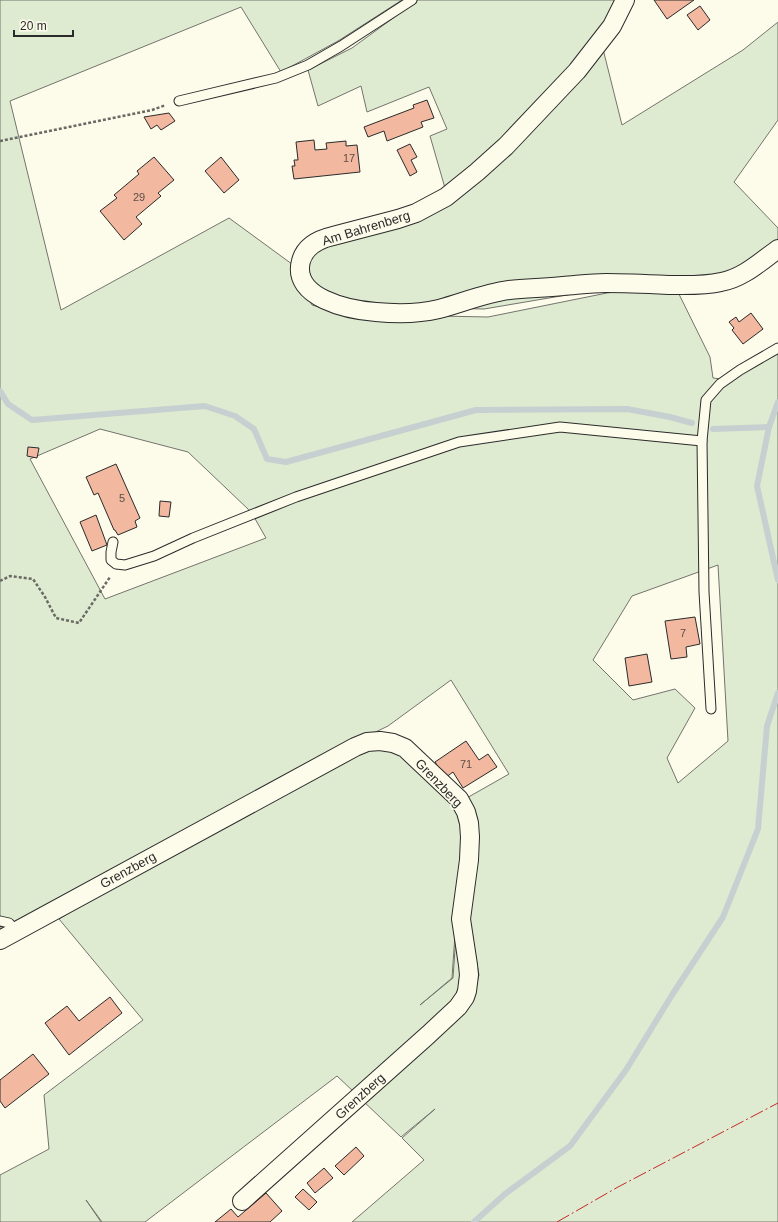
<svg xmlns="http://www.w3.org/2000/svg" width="778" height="1222" font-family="Helvetica,sans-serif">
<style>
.green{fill:#deebd1;stroke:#74746e;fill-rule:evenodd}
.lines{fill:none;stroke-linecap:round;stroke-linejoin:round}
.stream{stroke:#c7d0d0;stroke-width:6}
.building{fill:#f2b8a0;stroke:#2b2b2b}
.lane-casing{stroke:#2b2b2b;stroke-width:11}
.street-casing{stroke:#2b2b2b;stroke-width:20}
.path{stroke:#6a6964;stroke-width:2.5;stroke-dasharray:3 2;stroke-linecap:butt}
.lane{stroke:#fdfbea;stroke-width:9}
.street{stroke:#fdfbea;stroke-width:18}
.power{stroke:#c62828;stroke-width:1;stroke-dasharray:14 3 2 3;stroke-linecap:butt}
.labels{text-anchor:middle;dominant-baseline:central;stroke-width:3;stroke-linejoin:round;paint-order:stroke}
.number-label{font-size:11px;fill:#5d4e48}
.street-label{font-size:13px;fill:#2b2b2b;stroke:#fdfbea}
</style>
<rect width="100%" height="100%" fill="#fdfbea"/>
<!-- green -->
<g class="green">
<path d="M0,0H402L338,41L281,72L241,7L10,101L61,310L229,218L296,267L300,282L312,305L342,314L488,317L607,293L674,284L710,357L713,378L730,380L778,354V1222H352L424,1160L402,1138L435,1109L401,1137L362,1100L472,998L479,975L468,912L465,799L509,774L451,680L388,726L275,781L0,933ZM100,429L188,452L248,509L254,517L266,538L105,599L30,459ZM718,565L728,741L678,783L667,758L695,708L675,689L633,700L593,660L632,596Z"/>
<polygon points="418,0 618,0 601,30 567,75 468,170 445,188 430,136 447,129 429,87 367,112 361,86 318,106 308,70 352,48"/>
<polygon points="778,22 778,120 734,182 778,228 778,242 743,268 713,275 667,278 484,309 339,306 304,273 318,246 414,217 473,177 602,45 622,125 743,50"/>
<polygon points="366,745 406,753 463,816 467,839 457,905 452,978 420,1005 453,978 458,906 462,989 452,1005 354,1092 337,1076 145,1222 102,1222 86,1200 101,1222 0,1222 0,1175 49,1149 44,1095 143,1020 59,919 229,817"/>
</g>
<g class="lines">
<!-- stream -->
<g class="stream">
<polyline points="0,391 8,404 32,420 205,406 235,416 254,429 267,459 286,462 476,410 627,409 670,417 692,423"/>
<polyline points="778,402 769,427 757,486 778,580"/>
<polyline points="713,429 769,427"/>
<polyline points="474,1222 505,1194 570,1146 626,1070 672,995 723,917 758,829 767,726 778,693"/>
</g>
</g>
<!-- building -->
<g class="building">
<polygon points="654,0 694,0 667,19"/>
<polygon points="700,6 710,20 698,30 687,15"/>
<polygon points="427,100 434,118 421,122 423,127 387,141 384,131 368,137 364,127 414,108 413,105"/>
<polygon points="169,113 175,121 161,130 157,125 151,129 144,117"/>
<polygon points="314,140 315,150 327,149 326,143 346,141 346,146 357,145 360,172 294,179 292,166 295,166 294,160 298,160 296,142"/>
<polygon points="410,144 417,157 411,160 417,172 410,176 397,150"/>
<polygon points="154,157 174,180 158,193 161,196 136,217 142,224 124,240 100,211 117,198 114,195 139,174 137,171"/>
<polygon points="221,157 239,180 224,193 205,171"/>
<polygon points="751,313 763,329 743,344 732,330 734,328 729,322 736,317 739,322"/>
<polygon points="28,447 39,448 37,458 27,456"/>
<polygon points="116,464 140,518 135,521 137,527 118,535 115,530 114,530 98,493 94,495 86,477"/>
<polygon points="160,501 171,502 169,517 159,516"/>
<polygon points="96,515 107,545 92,551 80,522"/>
<polygon points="695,617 700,644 686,647 687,657 671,659 665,621"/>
<polygon points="647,654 652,682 629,686 625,658"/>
<polygon points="466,741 479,760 488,754 497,767 463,788 453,772 445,778 435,762"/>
<polygon points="110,997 122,1013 69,1055 45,1023 67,1006 79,1021"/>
<polygon points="33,1054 49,1074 5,1108 0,1101 0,1080"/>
<polygon points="356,1147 364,1156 344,1175 335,1166"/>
<polygon points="324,1168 333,1178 315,1193 307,1183"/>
<polygon points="303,1189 317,1202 309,1210 295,1197"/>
<polygon points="266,1193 282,1211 270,1222 215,1222 231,1209 238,1217"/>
</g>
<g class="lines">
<!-- lane casing -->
<g class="lane-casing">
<g id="lane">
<polyline points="179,101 276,78 308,65 341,46 412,0"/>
<polyline points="113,542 111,552 111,560 116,564 125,565 154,556 193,538 296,497 459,442 560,427 702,441"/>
<polyline points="711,709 704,592 702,441 706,400 720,384 740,370 778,348"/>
<polyline points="0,921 9,923 16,931"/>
</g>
</g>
<!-- street casing -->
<g class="street-casing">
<g id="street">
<path d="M625,0L612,26L577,71L506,146L477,172L446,197L416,213L398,219L333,236C320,239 305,246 301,261C291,298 349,310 376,312C397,314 418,314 439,309C462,303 485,293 509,290C527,288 545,288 563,286C577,285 592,283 606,283C627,283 648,284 669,285C686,285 704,286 721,282C743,278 760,262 778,249"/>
<polyline points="0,940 355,747 367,742 380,741 393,743 405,748 459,799 466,812 469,823 470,837 469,860 461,919 468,965 469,975 467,991 465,997 458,1007 428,1035 242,1201"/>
</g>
</g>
<!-- path -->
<g class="path">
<polyline points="0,141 152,110 166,105"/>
<polyline points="0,581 10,576 33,579 45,597 56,618 79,623 110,577"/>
</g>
<!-- lane -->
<use href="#lane" class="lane"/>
<!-- street -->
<use href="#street" class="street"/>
<!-- power -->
<polyline class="power" points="557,1222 618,1187 778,1103"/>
</g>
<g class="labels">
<!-- number labels -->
<g class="number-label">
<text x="349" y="158">17</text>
<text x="139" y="197">29</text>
<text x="122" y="498">5</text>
<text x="683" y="633">7</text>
<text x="466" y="764">71</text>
</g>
<!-- street labels -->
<g class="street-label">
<text transform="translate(366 228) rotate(-17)">Am Bahrenberg</text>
<text transform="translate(439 783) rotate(46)">Grenzberg</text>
<text transform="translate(128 870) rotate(-29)">Grenzberg</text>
<text transform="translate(360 1096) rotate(-42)">Grenzberg</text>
</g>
</g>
<!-- scale -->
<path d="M14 30v6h59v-6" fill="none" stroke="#2b2b2b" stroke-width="2"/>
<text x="20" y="30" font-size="12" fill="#2b2b2b" stroke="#fdfbea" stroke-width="3" paint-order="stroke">20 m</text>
</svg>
